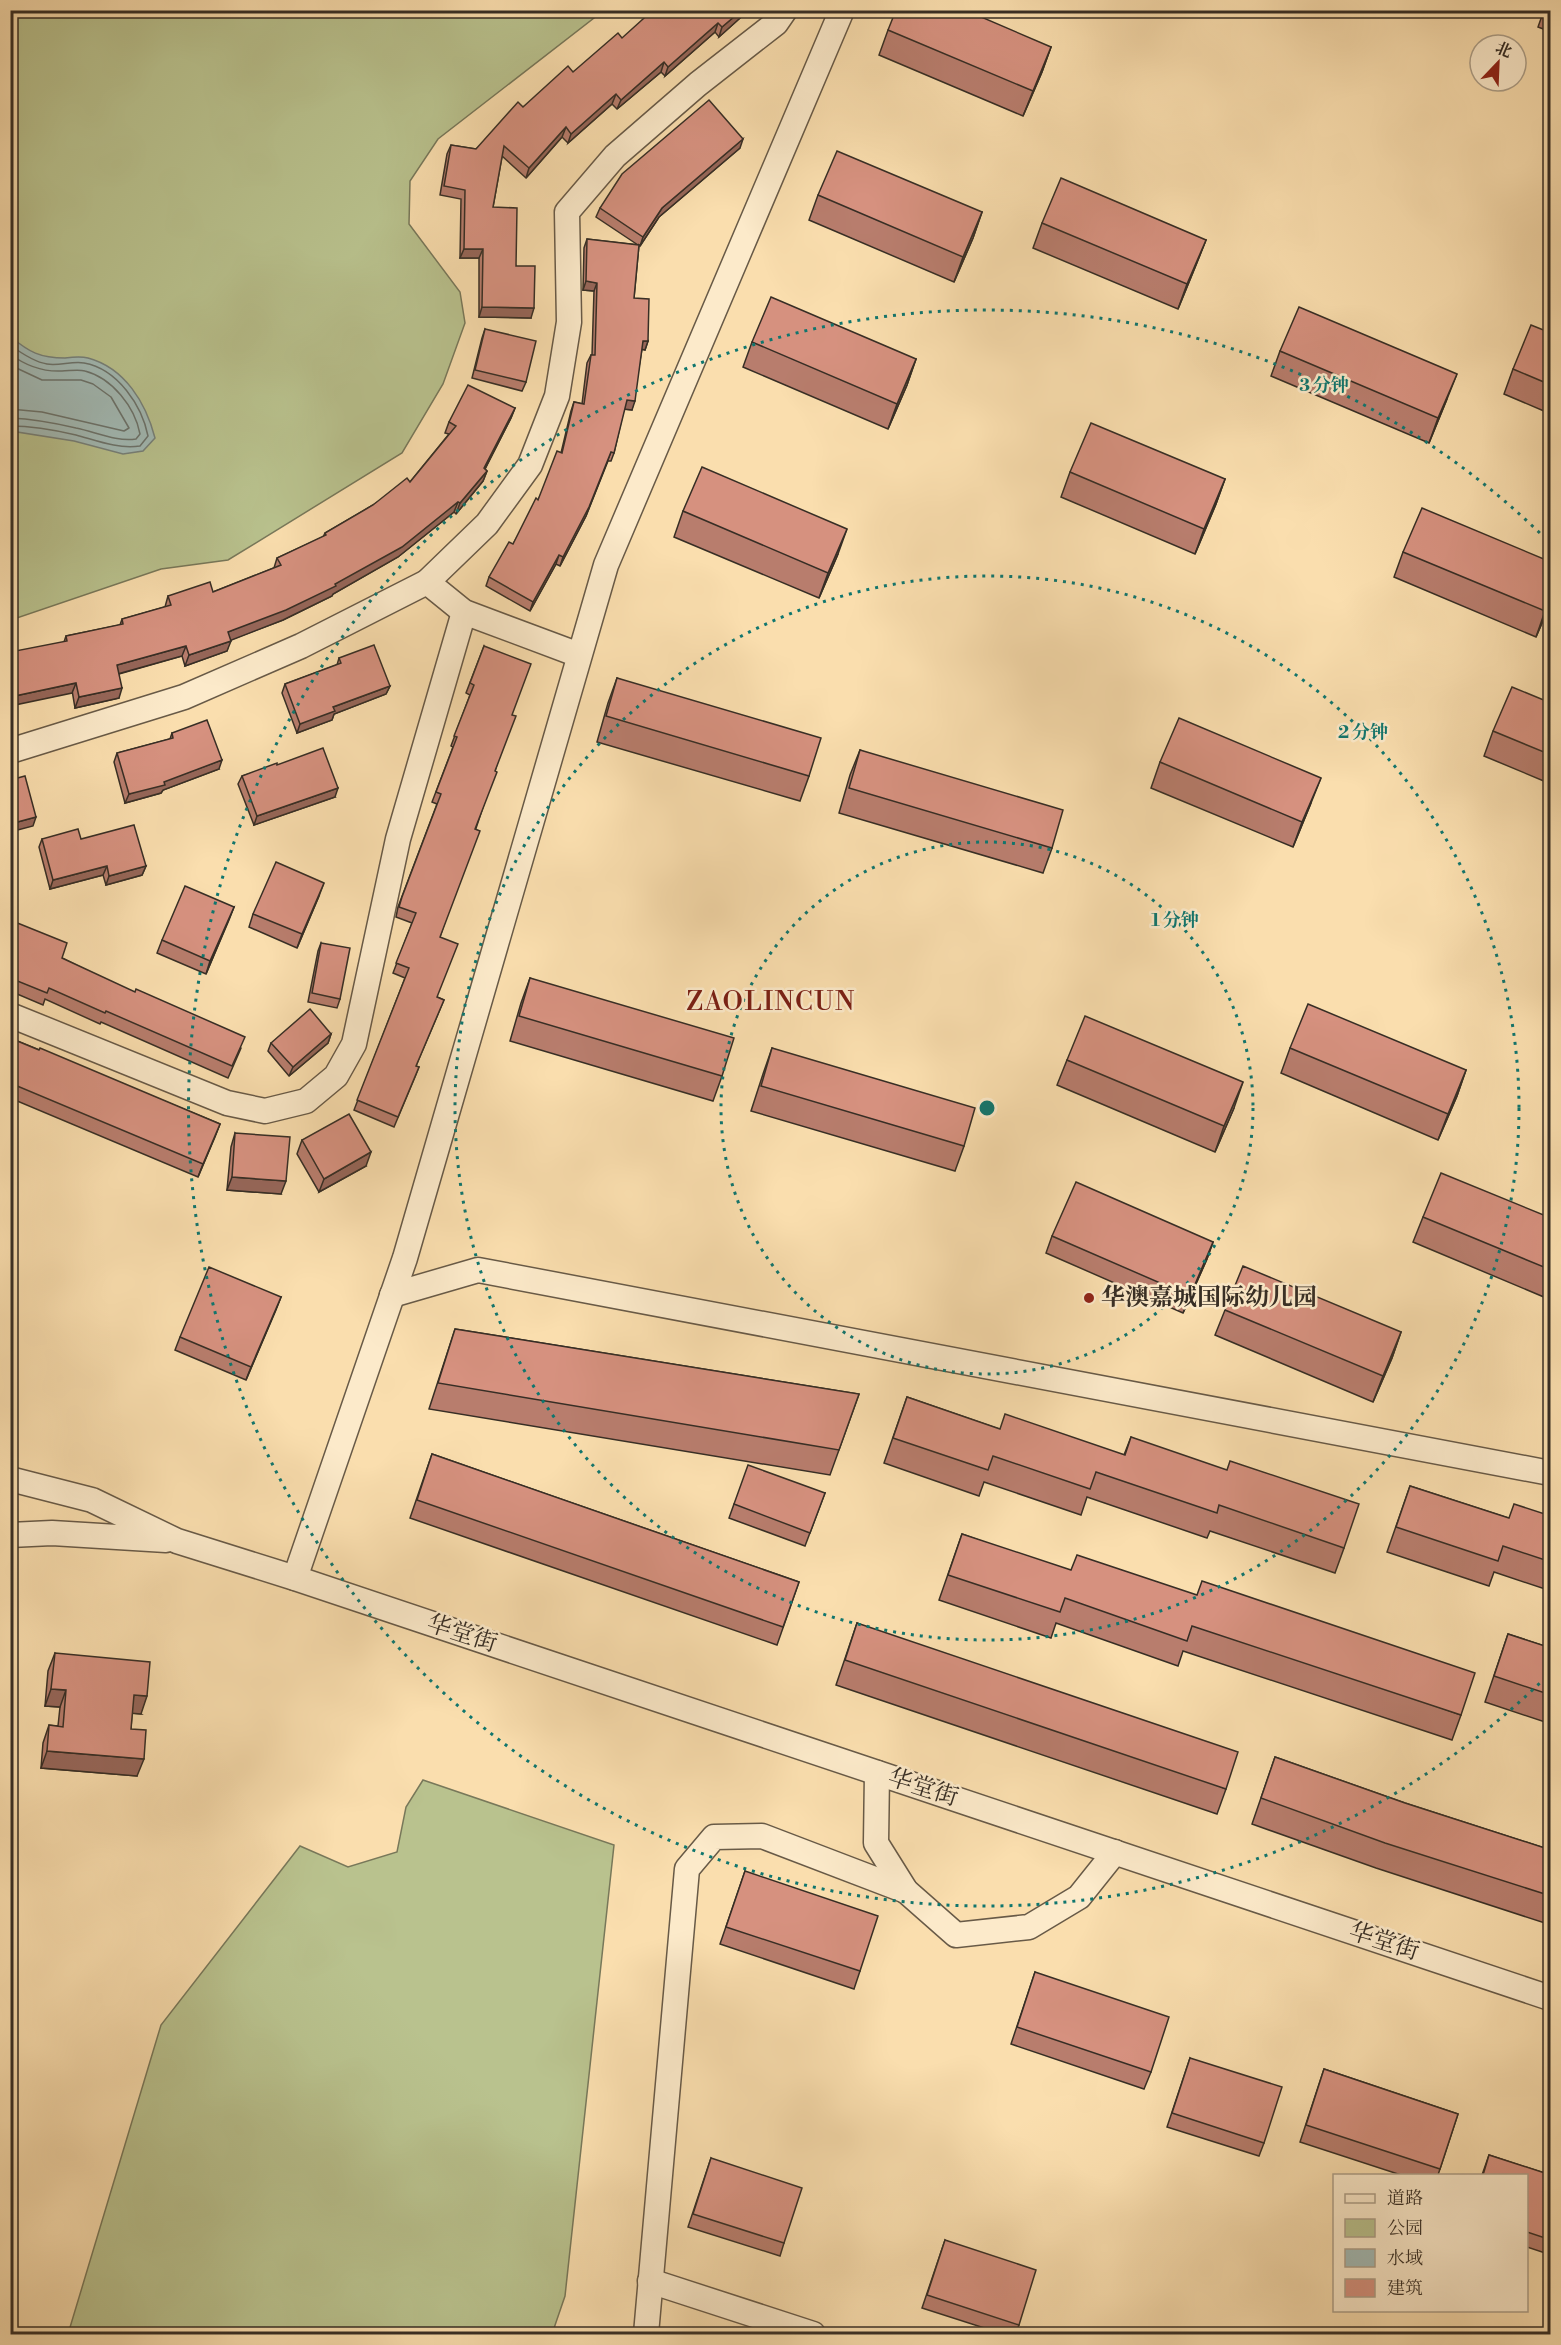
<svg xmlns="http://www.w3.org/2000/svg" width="1561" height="2345" font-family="'Libre Bodoni','Noto Serif SC',serif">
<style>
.green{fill:#b9c28e;stroke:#78785a;stroke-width:1.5}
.water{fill:#a2bab5;stroke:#77827b;stroke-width:1.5}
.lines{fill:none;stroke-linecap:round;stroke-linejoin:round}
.shore{stroke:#6c746d;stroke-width:1.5}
.minor-casing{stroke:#685a47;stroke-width:27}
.minor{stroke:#fceaca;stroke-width:24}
.wall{fill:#b87d6d;stroke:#372e25;stroke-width:1.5}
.shaded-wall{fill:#966659;stroke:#372e25;stroke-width:1.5}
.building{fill:#d6917f;stroke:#372e25;stroke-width:1.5}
.ring{fill:none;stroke:#0f766e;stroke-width:3;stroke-dasharray:3 6}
.poi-dot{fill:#8f2418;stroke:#fceaca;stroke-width:2}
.labels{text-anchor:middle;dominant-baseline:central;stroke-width:5;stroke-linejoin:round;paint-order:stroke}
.poi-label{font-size:24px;font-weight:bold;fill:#372e25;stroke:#fceaca;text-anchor:start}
.street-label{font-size:24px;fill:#372e25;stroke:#fceaca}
.neighbourhood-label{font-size:26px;letter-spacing:1.5px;fill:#7a1f14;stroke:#fceaca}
.centre{fill:#0f766e;stroke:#fceaca;stroke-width:3}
.ring-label{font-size:18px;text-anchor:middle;font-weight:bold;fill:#0f766e;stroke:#fceaca;stroke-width:5;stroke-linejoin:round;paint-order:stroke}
</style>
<rect width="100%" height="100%" fill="#fadeae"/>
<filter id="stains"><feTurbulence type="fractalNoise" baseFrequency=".00333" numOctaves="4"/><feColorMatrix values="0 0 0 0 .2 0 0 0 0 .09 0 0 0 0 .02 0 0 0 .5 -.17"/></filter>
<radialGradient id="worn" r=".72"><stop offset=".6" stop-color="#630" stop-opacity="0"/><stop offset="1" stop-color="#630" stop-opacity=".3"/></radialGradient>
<!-- green -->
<g class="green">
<polygon points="10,11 603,11 438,139 410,181 409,224 460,292 465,323 443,384 402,453 228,560 161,569 11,620"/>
<polygon points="423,1780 614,1845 565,2296 552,2334 68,2334 161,2025 300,1846 348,1867 397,1852 406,1807"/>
</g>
<!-- water -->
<path class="water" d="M11,337C29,352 40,358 65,358C72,357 81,356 88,358C125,368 146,403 155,438L143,451L123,454L74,441L11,431Z"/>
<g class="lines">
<!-- shore -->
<g class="shore">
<path d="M10,345C21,353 34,362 47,364C59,366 72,361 84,363C118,369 142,406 148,436L140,446C117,449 98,441 76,435C55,430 32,426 10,426"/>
<path d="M10,354C26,366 42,372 62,371C69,371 78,369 85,371C112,378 135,407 140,434L136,439C116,442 96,432 76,428C55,423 33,419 10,418"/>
<polyline points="10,365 42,380 81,380 93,384 111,397 129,428 124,431 42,412 10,409"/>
</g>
<!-- minor casing -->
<g class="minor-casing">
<g id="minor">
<polyline points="427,582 464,612 579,655"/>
<polyline points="10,751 184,697 301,646 427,582 487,524 530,465 557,396 569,322 567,212 615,156 698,84 776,23 785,10"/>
<polyline points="10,1015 227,1103 265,1111 306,1101 336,1076 354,1044 398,839 464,612"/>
<polyline points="392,1295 478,1270 1550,1473"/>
<polyline points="10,1479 92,1500 177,1541 295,1578 1550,1998"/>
<polyline points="10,1535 52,1533 166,1540"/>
<polyline points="295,1578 405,1258 606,565 842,10"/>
<polyline points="877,1773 876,1843 906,1891 956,1935 1029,1927 1079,1897 1115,1852"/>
<polyline points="650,2281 813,2334"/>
<polyline points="646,2334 687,1869 714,1837 762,1836 906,1891"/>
</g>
</g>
<!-- minor -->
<use href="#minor" class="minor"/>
</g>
<!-- wall -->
<g class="wall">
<polygon points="749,10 719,37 715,32 665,76 661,72 617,109 612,104 568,143 562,137 526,178 502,156 493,207 516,266 531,318 479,317 479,258 460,258 461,199 440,195 447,154 451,145 476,149 523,107 622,38"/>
<polygon points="1544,10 1551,10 1551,32 1538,27"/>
<polygon points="888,30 1051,47 1042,72 1023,116 879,55"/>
<polygon points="740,148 659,217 640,246 639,245 634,298 648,341 645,350 642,349 632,410 624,409 614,453 611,461 608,461 586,516 560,566 556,564 530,611 486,586 489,577 513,544 538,500 561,453 571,411 574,402 582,404 587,363 591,355 592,355 594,291 583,290 584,248 587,239 638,245 596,217 600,208"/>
<polygon points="818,195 982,212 973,238 954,282 809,220"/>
<polygon points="1042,223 1206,240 1196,265 1178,309 1033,248"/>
<polygon points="485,329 526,382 522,391 472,378 482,338"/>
<polygon points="1551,333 1551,414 1504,394 1513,369"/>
<polygon points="752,342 916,359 907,385 888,429 743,367"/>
<polygon points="1280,351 1447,399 1429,443 1271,376"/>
<polygon points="515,408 511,418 485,469 487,471 483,481 456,514 454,512 398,557 333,594 332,596 283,620 230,640 227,651 185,666 182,656 119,674 119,698 75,708 64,642 66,636 120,625 122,619 165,607 168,596 213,592 274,568 277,558 323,537 325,533 373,505 410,482 449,434 445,433 449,422"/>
<polygon points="1070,472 1225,479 1216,504 1195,554 1061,497"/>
<polygon points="683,511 838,554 819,598 674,537"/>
<polygon points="1403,552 1551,562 1551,602 1536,637 1394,577"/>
<polygon points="484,646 512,715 495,771 440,937 437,997 444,1000 416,1066 419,1067 415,1077 394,1127 354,1110 405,978 393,973 412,923 396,917 398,907 437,804 432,802 453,747 451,746 470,695 466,693"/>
<polygon points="339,658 390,686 386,694 334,714 332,720 297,733 282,693 285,684 337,665"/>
<polygon points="617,678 809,776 800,801 597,742 608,703"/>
<polygon points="1551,703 1551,784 1484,756 1493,731"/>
<polygon points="172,733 219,769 163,790 161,793 125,803 114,762 117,753 170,739"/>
<polygon points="860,750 1052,848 1043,873 839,813 850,775"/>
<polygon points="1160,762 1311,803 1293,847 1151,788"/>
<polygon points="277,765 335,797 254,825 238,784 242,776"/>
<polygon points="42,839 81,839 146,866 142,875 106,885 103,875 50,889 39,847"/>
<polygon points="319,896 297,948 249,927 253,914"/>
<polygon points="234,907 206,974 157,953 162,940"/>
<polygon points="10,920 62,958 241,1048 228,1078 101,1022 100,1024 45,999 43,1005 10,991"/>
<polygon points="321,943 340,999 337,1008 308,1002 318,951"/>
<polygon points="530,978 722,1076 713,1101 510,1041 521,1003"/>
<polygon points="331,1034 328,1043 289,1076 268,1051 271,1043"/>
<polygon points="10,1038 220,1124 198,1177 10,1098"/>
<polygon points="772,1048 964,1146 955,1171 751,1111 763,1074"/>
<polygon points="1290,1048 1466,1070 1457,1096 1438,1140 1281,1073"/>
<polygon points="1067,1060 1234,1108 1215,1152 1057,1085"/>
<polygon points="235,1133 281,1194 227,1190 231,1147"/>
<polygon points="302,1140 366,1166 319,1192 297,1154"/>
<polygon points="1423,1217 1551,1218 1551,1300 1413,1242"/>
<polygon points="1052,1236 1213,1242 1207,1259 1183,1313 1046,1253"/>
<polygon points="281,1297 246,1380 175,1350 180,1337"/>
<polygon points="1225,1310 1401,1332 1392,1358 1373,1402 1215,1335"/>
<polygon points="455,1329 859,1394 830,1475 429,1409"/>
<polygon points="1551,1391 1551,1401 1547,1399"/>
<polygon points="907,1397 999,1429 1124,1455 1131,1437 1344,1548 1335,1573 1210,1531 1207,1538 1087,1497 1081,1515 984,1482 979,1496 884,1463"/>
<polygon points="432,1454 799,1582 777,1645 410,1518"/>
<polygon points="1410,1486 1508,1518 1551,1516 1551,1591 1494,1572 1489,1586 1387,1552"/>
<polygon points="825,1493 805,1546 729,1518 734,1504"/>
<polygon points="962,1534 1461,1715 1452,1740 1183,1651 1178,1666 1056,1623 1051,1638 939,1600"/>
<polygon points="857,1623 1226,1789 1217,1814 836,1685"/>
<polygon points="1508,1634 1551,1648 1551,1724 1485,1702"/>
<polygon points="55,1653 141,1714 132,1713 131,1729 137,1776 41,1768 43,1743 49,1725 58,1726 60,1707 45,1706 48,1671"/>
<polygon points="1275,1757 1405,1803 1551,1850 1551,1925 1376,1868 1252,1824"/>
<polygon points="745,1871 860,1971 854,1989 720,1944"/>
<polygon points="1035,1972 1151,2072 1144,2089 1011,2044"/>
<polygon points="1190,2058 1264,2143 1259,2156 1167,2127"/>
<polygon points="1324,2069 1458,2114 1438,2175 1401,2175 1300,2142"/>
<polygon points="1489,2155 1551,2175 1551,2255 1527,2247 1527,2175 1482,2175"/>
<polygon points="711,2158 784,2243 780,2256 688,2227"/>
<polygon points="945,2240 1019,2325 1015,2334 1003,2334 922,2308"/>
</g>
<!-- shaded-wall -->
<g class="shaded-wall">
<polygon points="742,10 749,10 719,37 722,27"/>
<polygon points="718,23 715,32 665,76 668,67"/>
<polygon points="1051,47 1042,72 1023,116 1033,91"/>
<polygon points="664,62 661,72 617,109 621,100"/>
<polygon points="616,94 612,104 568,143 571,134"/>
<polygon points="566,127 562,137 526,178 529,168"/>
<polygon points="743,139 740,148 659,217 640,246 643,237 662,208"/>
<polygon points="982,212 973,238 954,282 963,257"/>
<polygon points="1206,240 1196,265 1178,309 1187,284"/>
<polygon points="464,249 483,249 479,258 460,258"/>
<polygon points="586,281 597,283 594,291 583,290"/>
<polygon points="482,307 534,308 531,318 479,317"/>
<polygon points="643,341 648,341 645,350 640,349"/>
<polygon points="916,359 907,385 888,429 897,404"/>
<polygon points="1457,374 1447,399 1429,443 1438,418"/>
<polygon points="627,400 635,401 632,410 623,409"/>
<polygon points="515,408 511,418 480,479 484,468"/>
<polygon points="611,452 586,516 560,566 563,557"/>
<polygon points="487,471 483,481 456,514 460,503"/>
<polygon points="1225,479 1216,504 1195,554 1204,529"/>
<polygon points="458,502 454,512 398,557 333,594 332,596 283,620 224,643 228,632 335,584"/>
<polygon points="847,529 838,554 819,598 828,573"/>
<polygon points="559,555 556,564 530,611 533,602"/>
<polygon points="1551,598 1551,602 1536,637 1545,611"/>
<polygon points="231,641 227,651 185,666 189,655"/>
<polygon points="186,646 182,656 114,675 117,665"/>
<polygon points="76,683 72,693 10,706 10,697"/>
<polygon points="390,686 386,694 334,714 332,720 297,733 300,724 333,707"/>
<polygon points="122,688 119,698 75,708 79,697"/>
<polygon points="222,760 219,769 163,790 161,793 125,803 129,794"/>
<polygon points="1321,778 1311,803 1293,847 1302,822"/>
<polygon points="338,788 335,797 254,825 257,816"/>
<polygon points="36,817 33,826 10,832 10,824"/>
<polygon points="107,866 103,875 50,889 53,880"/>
<polygon points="146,866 142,875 106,885 109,876"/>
<polygon points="324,883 319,896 297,948 302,934"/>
<polygon points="234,907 229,920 206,974 210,961"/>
<polygon points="331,1034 328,1043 289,1076 293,1067"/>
<polygon points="1466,1070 1457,1096 1438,1140 1448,1114"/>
<polygon points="1243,1082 1234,1108 1215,1152 1224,1126"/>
<polygon points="220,1124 215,1137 198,1177 203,1164"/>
<polygon points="371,1152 366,1166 319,1192 324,1179"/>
<polygon points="232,1177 286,1181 281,1194 227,1190"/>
<polygon points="1213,1242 1207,1259 1183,1313 1190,1296"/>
<polygon points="281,1297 276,1310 246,1380 251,1367"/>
<polygon points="1401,1332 1392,1358 1373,1402 1383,1376"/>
<polygon points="51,1689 66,1690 60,1707 45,1706"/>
<polygon points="134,1695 147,1696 141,1714 128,1713"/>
<polygon points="47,1751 144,1759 137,1776 41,1768"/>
</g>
<!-- building -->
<g class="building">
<polygon points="653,10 742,10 722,27 718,23 668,67 664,62 621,100 616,94 571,134 566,127 529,168 504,146 493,207 517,208 516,266 535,266 534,308 482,307 483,249 464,249 465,190 444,186 451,145 476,149 518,102 523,107 568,66 573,72 618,33 622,38"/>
<polygon points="896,10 965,10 1051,47 1033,91 888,30"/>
<polygon points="709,100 743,139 662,208 643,237 600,208 622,174"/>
<polygon points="837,151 982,212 963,257 818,195"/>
<polygon points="1061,178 1206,240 1187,284 1042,223"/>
<polygon points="587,239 639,245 634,298 649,299 648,341 643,341 635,401 627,400 614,453 611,452 589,507 563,557 559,555 533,602 489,577 509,542 513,544 536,498 538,500 557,451 562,453 574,402 584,404 591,355 595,355 597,283 586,281"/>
<polygon points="771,297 916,359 897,404 752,342"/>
<polygon points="1299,307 1457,374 1438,418 1280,351"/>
<polygon points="1531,325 1551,333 1551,385 1513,369"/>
<polygon points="485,329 536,341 526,382 475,370"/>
<polygon points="468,385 515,408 484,468 487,471 460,503 458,502 402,547 335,584 336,586 286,610 228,632 231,641 189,655 186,646 117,665 122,688 79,697 76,683 10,697 10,652 67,641 66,636 123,624 122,619 171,605 168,596 210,582 213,592 281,565 277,558 326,535 325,533 373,505 407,478 410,482 456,426 449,422"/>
<polygon points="1091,423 1225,479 1204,529 1070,472"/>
<polygon points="702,467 847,529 828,573 683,511"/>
<polygon points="1422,508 1551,562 1551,598 1545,611 1403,552"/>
<polygon points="374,645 390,686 333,707 335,711 300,724 285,684 341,663 339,658"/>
<polygon points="484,646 531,664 512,715 516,716 495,771 497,772 475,829 480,831 440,937 458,944 437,997 444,1000 416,1066 419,1067 398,1117 357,1100 409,968 396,963 416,913 399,907 402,897 441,794 436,792 457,737 454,736 474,685 470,683"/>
<polygon points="617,678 821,738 809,776 606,716"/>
<polygon points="1512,687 1551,703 1551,755 1493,731"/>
<polygon points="1179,718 1321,778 1302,822 1160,762"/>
<polygon points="207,720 222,760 164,782 165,785 129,794 117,753 173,738 172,733"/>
<polygon points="323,748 338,788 257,816 242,776 277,763 277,765"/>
<polygon points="860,750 1063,810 1052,848 849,788"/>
<polygon points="25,776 36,817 10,824 10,780"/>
<polygon points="134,825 146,866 109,876 107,866 53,880 42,839 78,829 81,839"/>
<polygon points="276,862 324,883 302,934 253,914"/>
<polygon points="185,886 234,907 210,961 162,940"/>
<polygon points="10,920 67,943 62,958 135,992 136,989 245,1037 232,1066 106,1011 105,1013 49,988 47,993 10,978"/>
<polygon points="321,943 350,948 340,999 312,993"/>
<polygon points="530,978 734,1038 722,1076 519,1016"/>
<polygon points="1308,1004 1466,1070 1448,1114 1290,1048"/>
<polygon points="310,1009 331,1034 293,1067 271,1043"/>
<polygon points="1085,1016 1243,1082 1224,1126 1067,1060"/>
<polygon points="10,1038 39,1050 40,1048 220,1124 203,1164 10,1083"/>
<polygon points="772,1048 975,1108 964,1146 761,1086"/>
<polygon points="349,1114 371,1152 324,1179 302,1140"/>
<polygon points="235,1133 290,1137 286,1181 232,1177"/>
<polygon points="1441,1173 1551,1218 1551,1270 1423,1217"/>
<polygon points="1076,1182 1213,1242 1190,1296 1052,1236"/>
<polygon points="1243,1266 1401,1332 1383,1376 1225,1310"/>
<polygon points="209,1267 281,1297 251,1367 180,1337"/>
<polygon points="455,1329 859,1394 839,1450 438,1383"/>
<polygon points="907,1397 1000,1429 1005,1414 1125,1455 1131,1437 1227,1470 1230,1461 1359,1504 1344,1548 1219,1505 1217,1513 1096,1472 1090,1489 993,1456 988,1470 893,1438"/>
<polygon points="432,1454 799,1582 783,1627 417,1500"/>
<polygon points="748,1465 825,1493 810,1533 734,1504"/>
<polygon points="1410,1486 1509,1518 1514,1504 1551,1516 1551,1562 1503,1546 1498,1561 1396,1527"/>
<polygon points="962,1534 1071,1570 1077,1555 1197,1595 1202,1581 1475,1673 1461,1715 1192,1626 1187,1641 1065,1598 1060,1612 948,1575"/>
<polygon points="857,1623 1238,1752 1226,1789 845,1660"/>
<polygon points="1508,1634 1551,1648 1551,1695 1494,1676"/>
<polygon points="55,1653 150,1662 147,1696 134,1695 131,1729 146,1730 144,1759 47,1751 49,1725 63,1727 66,1690 51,1689"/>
<polygon points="1275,1757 1405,1803 1551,1850 1551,1896 1385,1843 1261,1798"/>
<polygon points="745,1871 878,1916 860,1971 726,1927"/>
<polygon points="1035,1972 1169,2017 1151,2072 1017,2027"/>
<polygon points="1190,2058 1282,2087 1264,2143 1172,2113"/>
<polygon points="1324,2069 1458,2114 1440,2169 1306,2125"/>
<polygon points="1489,2155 1551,2175 1551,2240 1527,2232 1527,2175 1483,2175"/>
<polygon points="711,2158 802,2188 784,2243 693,2214"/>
<polygon points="945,2240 1036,2270 1019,2325 927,2295"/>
</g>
<!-- distance rings -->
<g class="ring">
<circle cx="987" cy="1108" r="266"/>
<circle cx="987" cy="1108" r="532"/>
<path d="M1546 1677A798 798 0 1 1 1546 539"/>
</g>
<!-- markers -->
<circle class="poi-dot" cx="1089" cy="1298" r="6"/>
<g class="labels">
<!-- poi labels -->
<g class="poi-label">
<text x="1101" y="1298">华澳嘉城国际幼儿园</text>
</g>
<!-- street labels -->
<g class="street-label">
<text transform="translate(462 1634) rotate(18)">华堂街</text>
<text transform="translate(923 1788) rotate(18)">华堂街</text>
<text transform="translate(1384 1942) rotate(18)">华堂街</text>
</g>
<!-- neighbourhood labels -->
<g class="neighbourhood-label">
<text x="771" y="1002">ZAOLINCUN</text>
</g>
</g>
<circle cx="987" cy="1108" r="9" class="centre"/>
<g class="ring-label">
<text x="1324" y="391">3 分钟</text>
<text x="1363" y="738">2 分钟</text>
<text x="1175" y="926">1 分钟</text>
</g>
<!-- margin -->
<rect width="1561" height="2345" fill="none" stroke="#fadeae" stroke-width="36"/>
<rect x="12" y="12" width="1537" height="2321" fill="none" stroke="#372e25" stroke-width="3"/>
<rect x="18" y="18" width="1525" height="2309" fill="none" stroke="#372e25" stroke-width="1.5"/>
<!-- legend -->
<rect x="1333" y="2174" width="195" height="138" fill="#fceaca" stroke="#ad9f88" stroke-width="1.5"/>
<rect x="1345" y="2194" width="30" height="9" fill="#fceaca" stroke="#ad9f88" stroke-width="1.5"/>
<text x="1387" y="2204" font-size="18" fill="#372e25">道路</text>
<rect x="1345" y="2219" width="30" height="18" fill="#b9c28e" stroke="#ad9f88" stroke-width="1.5"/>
<text x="1387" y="2234" font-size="18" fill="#372e25">公园</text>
<rect x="1345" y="2249" width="30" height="18" fill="#a2bab5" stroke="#ad9f88" stroke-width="1.5"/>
<text x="1387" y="2264" font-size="18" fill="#372e25">水域</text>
<rect x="1345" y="2279" width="30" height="18" fill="#d6917f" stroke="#ad9f88" stroke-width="1.5"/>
<text x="1387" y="2294" font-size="18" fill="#372e25">建筑</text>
<!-- north arrow -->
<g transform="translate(1498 63) rotate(23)"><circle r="28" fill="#fceaca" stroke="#ad9f88" stroke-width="1.5"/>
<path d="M0-4.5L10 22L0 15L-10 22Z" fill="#8f2418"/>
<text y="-9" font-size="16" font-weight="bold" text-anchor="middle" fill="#372e25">北</text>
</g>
<rect width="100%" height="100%" filter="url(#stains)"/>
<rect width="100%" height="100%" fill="url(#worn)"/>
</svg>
